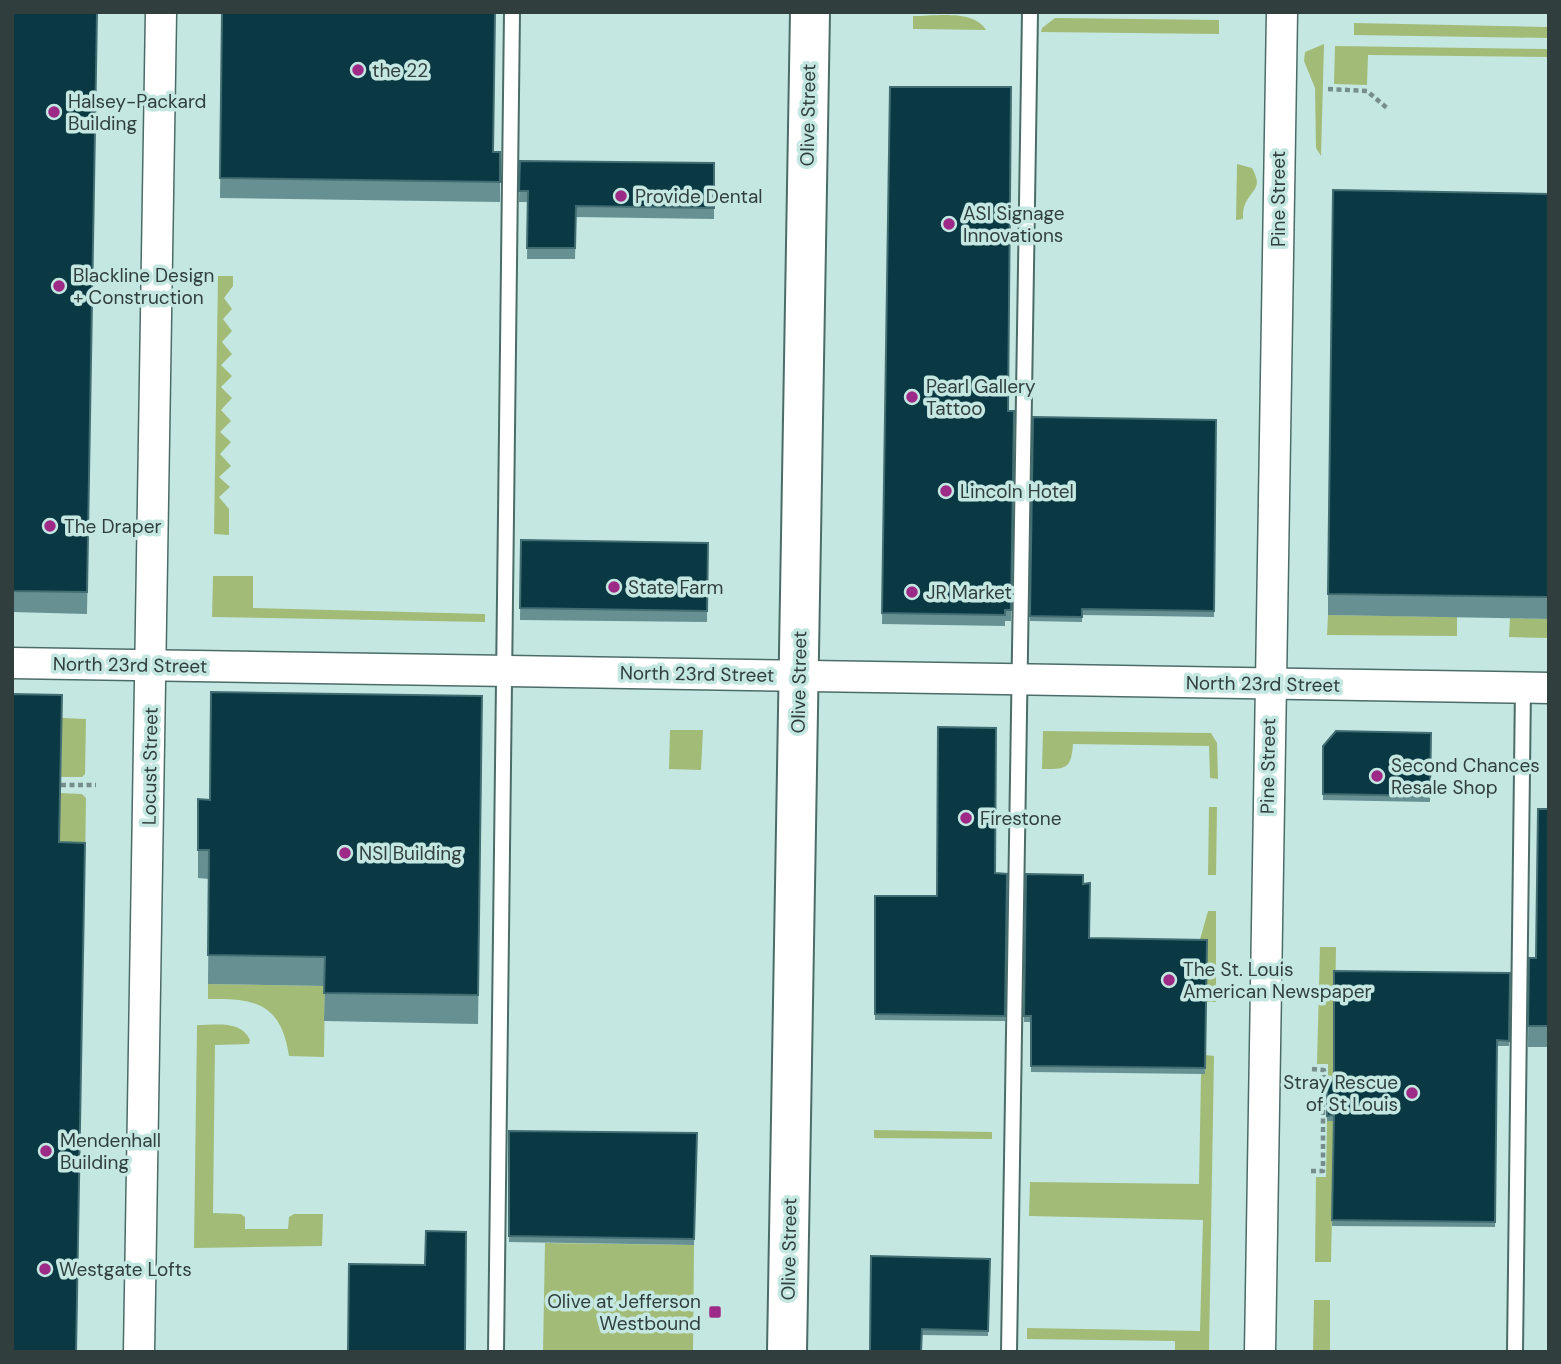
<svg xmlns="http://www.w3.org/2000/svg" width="1561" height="1364" font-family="'DM Sans',sans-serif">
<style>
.green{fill:#a2bc78}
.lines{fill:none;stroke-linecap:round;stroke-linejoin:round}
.service-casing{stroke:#4c6c68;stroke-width:18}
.minor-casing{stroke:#4c6c68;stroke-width:33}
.secondary-casing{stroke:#4c6c68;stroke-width:42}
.path{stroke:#768e8b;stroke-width:4.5;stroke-dasharray:5 3.5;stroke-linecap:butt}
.service{stroke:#fff;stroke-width:14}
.minor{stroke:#fff;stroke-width:30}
.secondary{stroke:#fff;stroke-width:38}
.wall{fill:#679092}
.building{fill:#0a3943;stroke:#426d73;stroke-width:2}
.poi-dot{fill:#9d2a86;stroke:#c4e7e2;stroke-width:2.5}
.labels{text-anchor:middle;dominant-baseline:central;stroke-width:7;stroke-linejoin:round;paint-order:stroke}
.poi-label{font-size:19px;fill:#303f3d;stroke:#c4e7e2;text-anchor:start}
.street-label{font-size:19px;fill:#303f3d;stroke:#c4e7e2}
</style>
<rect width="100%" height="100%" fill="#c4e7e2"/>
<!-- green -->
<g class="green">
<path d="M913,16C935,16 974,9 986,30L913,29Z"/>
<polygon points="1055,18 1219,20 1219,34 1041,32 1042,28"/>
<polygon points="1354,23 1547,27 1549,38 1354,35"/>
<polygon points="1324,44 1321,156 1316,148 1315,88 1304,61 1305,52"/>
<polygon points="1335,46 1549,49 1549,57 1368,55 1367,85 1334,84"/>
<path d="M1237,164L1252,168C1264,190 1251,188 1244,207C1243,211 1243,215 1243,219L1236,220Z"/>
<polygon points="218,276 233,276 233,286 224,298 232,309 223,319 232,331 222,342 232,354 221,365 232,376 221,387 232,398 221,410 231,421 220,432 231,442 220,454 231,466 219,477 230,487 219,497 229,509 229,535 214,534"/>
<polygon points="213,576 253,576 253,608 485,614 485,622 212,617"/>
<polygon points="1328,615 1457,617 1457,636 1327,635"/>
<polygon points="1510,618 1549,619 1549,638 1509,637"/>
<polygon points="62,718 86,719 85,774 82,777 61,777"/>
<polygon points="670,730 703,730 701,770 669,769"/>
<path d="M1043,731L1211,733L1217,743L1218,779L1210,778L1209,746L1073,744C1071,769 1067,769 1042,769Z"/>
<polygon points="60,793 82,794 86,798 85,862 59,861"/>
<polygon points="1209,807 1217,807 1216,875 1208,875"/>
<polygon points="1208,911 1216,911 1216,1002 1206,1002 1199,943"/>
<polygon points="1320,947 1336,947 1334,1084 1328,1084 1328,1064 1317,1064"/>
<path d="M208,984L325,986L324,1057L289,1056C281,1003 255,998 208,999Z"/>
<path d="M197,1025C217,1025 241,1020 250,1040L249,1044L215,1045L213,1213L241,1214L245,1217V1229H288L289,1217L294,1214H323L322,1246L194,1248Z"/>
<polygon points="1206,1055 1214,1056 1209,1352 1175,1352 1175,1341 1027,1339 1027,1328 1200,1331 1203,1220 1029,1216 1030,1182 1199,1184 1201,1074 1205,1074"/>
<polygon points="1327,1121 1334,1121 1331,1262 1315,1262 1316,1177 1326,1177"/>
<polygon points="874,1130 992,1132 992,1139 874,1138"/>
<polygon points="545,1243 694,1245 693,1352 543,1352"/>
<polygon points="1314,1300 1330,1300 1330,1352 1313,1352"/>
</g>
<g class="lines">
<!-- service casing -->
<g class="service-casing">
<g id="service">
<polyline points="496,1352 512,12"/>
<polyline points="1009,1352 1030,12"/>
<polyline points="1515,1352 1523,687"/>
</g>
</g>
<!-- minor casing -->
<g class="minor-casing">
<g id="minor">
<polyline points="12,663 1549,688"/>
<polyline points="139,1352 161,12"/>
<polyline points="1260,1352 1282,12"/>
</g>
</g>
<!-- secondary casing -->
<g class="secondary-casing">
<polyline id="secondary" points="787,1352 810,12"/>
</g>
<!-- path -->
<g class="path">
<polyline points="1328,89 1367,91 1387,108"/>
<polyline points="61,785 96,785"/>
<polyline points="1312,1069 1324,1070 1323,1103 1327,1103"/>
<polyline points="1311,1171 1323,1171 1323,1103"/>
</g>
<!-- service -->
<use href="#service" class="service"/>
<!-- minor -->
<use href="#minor" class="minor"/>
<!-- secondary -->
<use href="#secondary" class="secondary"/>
</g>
<!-- wall -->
<g class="wall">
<polygon points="12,12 97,12 87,614 12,612"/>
<polygon points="222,12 493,152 500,152 500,202 220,198"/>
<polygon points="890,87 1008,411 1014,411 1011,621 1005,621 1005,626 882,624"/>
<polygon points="520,161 714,163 714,219 576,217 575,259 527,259 528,202 519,202"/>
<polygon points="1549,194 1549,619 1328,615 1328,594"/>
<polygon points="1033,417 1216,420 1214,617 1082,615 1082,622 1030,621"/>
<polygon points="521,540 708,543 707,622 520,620"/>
<polygon points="482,725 478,1024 324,1021 325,986 208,984 209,879 198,878 198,799 210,800"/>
<polygon points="1431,733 1430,802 1323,800 1323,746"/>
<polygon points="1549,809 1549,1047 1528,1047 1529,958 1536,958"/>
<polygon points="995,873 1007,874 1005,1021 875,1020 875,896 937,896"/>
<polygon points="1026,874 1083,884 1089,938 1207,940 1205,1074 1031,1072 1031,1022 1024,1022"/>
<polygon points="1510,973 1509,1046 1497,1046 1495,1227 1332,1226 1334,1121 1327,1121 1327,1097 1334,1078"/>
<polygon points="509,1131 697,1133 694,1245 509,1242"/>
<polygon points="990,1259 988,1336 922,1335 870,1352"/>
</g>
<!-- building -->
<g class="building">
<polygon points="12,12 97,12 87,592 12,591"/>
<polygon points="222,12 495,12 493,152 500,152 500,182 220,178"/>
<polygon points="890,87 1011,87 1008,411 1014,411 1011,610 1005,610 1005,615 882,613"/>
<polygon points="520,161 714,163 714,208 576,206 575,248 527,248 528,191 519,191"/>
<polygon points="1333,190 1549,194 1549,597 1328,594"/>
<polygon points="1033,417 1216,420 1214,611 1082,609 1082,617 1030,616"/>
<polygon points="521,540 708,543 707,611 520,608"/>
<polygon points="211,692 482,696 478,995 324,993 325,957 208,955 209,850 198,850 198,799 210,800"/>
<polygon points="12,694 62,695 59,842 85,843 76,1352 12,1352"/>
<polygon points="938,727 996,728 995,873 1007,874 1005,1016 875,1014 875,896 937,896"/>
<polygon points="1336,731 1431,733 1430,796 1323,794 1323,746"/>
<polygon points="1538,809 1549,809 1549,1026 1528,1026 1529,958 1536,958"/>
<polygon points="1026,874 1083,875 1083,884 1090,883 1089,938 1207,940 1205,1068 1031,1066 1031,1016 1024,1016"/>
<polygon points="1334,971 1510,973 1509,1041 1497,1040 1495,1222 1332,1220 1334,1115 1327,1116 1327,1097 1328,1078 1334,1078"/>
<polygon points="509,1131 697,1133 694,1239 509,1236"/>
<polygon points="426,1231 466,1232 465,1352 348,1352 349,1264 425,1265"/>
<polygon points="871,1256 990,1259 988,1331 922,1329 921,1352 870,1352"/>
</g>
<!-- markers -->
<g class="poi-dot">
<circle cx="358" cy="70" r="7"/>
<circle cx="54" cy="112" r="7"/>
<circle cx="621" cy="196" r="7"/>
<circle cx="949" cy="224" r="7"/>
<circle cx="59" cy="286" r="7"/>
<circle cx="912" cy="397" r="7"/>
<circle cx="946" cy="491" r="7"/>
<circle cx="50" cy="526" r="7"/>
<circle cx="614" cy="587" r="7"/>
<circle cx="912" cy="592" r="7"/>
<circle cx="1377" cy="776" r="7"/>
<circle cx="966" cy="818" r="7"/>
<circle cx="345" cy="853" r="7"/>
<circle cx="1169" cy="980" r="7"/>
<circle cx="1412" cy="1093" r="7"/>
<circle cx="46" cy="1151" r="7"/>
<circle cx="45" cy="1269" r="7"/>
<rect x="708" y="1305" width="14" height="14" rx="3.5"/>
</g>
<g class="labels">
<!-- poi labels -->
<g class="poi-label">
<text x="372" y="70">the 22</text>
<text x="68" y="101">Halsey-Packard<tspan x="68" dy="22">Building</tspan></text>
<text x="635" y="196">Provide Dental</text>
<text x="963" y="213">ASI Signage<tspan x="963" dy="22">Innovations</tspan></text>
<text x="73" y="275">Blackline Design<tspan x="73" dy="22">+ Construction</tspan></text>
<text x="926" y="386">Pearl Gallery<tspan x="926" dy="22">Tattoo</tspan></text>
<text x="960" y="491">Lincoln Hotel</text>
<text x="64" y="526">The Draper</text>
<text x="628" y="587">State Farm</text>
<text x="926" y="592">JR Market</text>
<text x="1391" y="765">Second Chances<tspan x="1391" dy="22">Resale Shop</tspan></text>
<text x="980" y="818">Firestone</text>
<text x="359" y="853">NSI Building</text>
<text x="1183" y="969">The St. Louis<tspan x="1183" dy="22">American Newspaper</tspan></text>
<text x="1398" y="1082" text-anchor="end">Stray Rescue<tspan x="1398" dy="22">of St Louis</tspan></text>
<text x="60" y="1140">Mendenhall<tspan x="60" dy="22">Building</tspan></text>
<text x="59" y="1269">Westgate Lofts</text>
<text x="701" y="1301" text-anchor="end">Olive at Jefferson<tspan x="701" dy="22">Westbound</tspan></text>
</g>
<!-- street labels -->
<g class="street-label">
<text transform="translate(808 115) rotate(-89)">Olive Street</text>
<text transform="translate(1278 199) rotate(-90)">Pine Street</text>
<text transform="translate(130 665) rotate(1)">North 23rd Street</text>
<text transform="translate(697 674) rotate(1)">North 23rd Street</text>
<text transform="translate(799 682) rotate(-89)">Olive Street</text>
<text transform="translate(1263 684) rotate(1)">North 23rd Street</text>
<text transform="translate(150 766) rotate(-89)">Locust Street</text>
<text transform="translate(1268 766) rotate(-89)">Pine Street</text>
<text transform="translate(789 1249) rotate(-89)">Olive Street</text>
</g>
</g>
<!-- border -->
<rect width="1561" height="1364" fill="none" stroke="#303f3d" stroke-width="28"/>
</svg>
